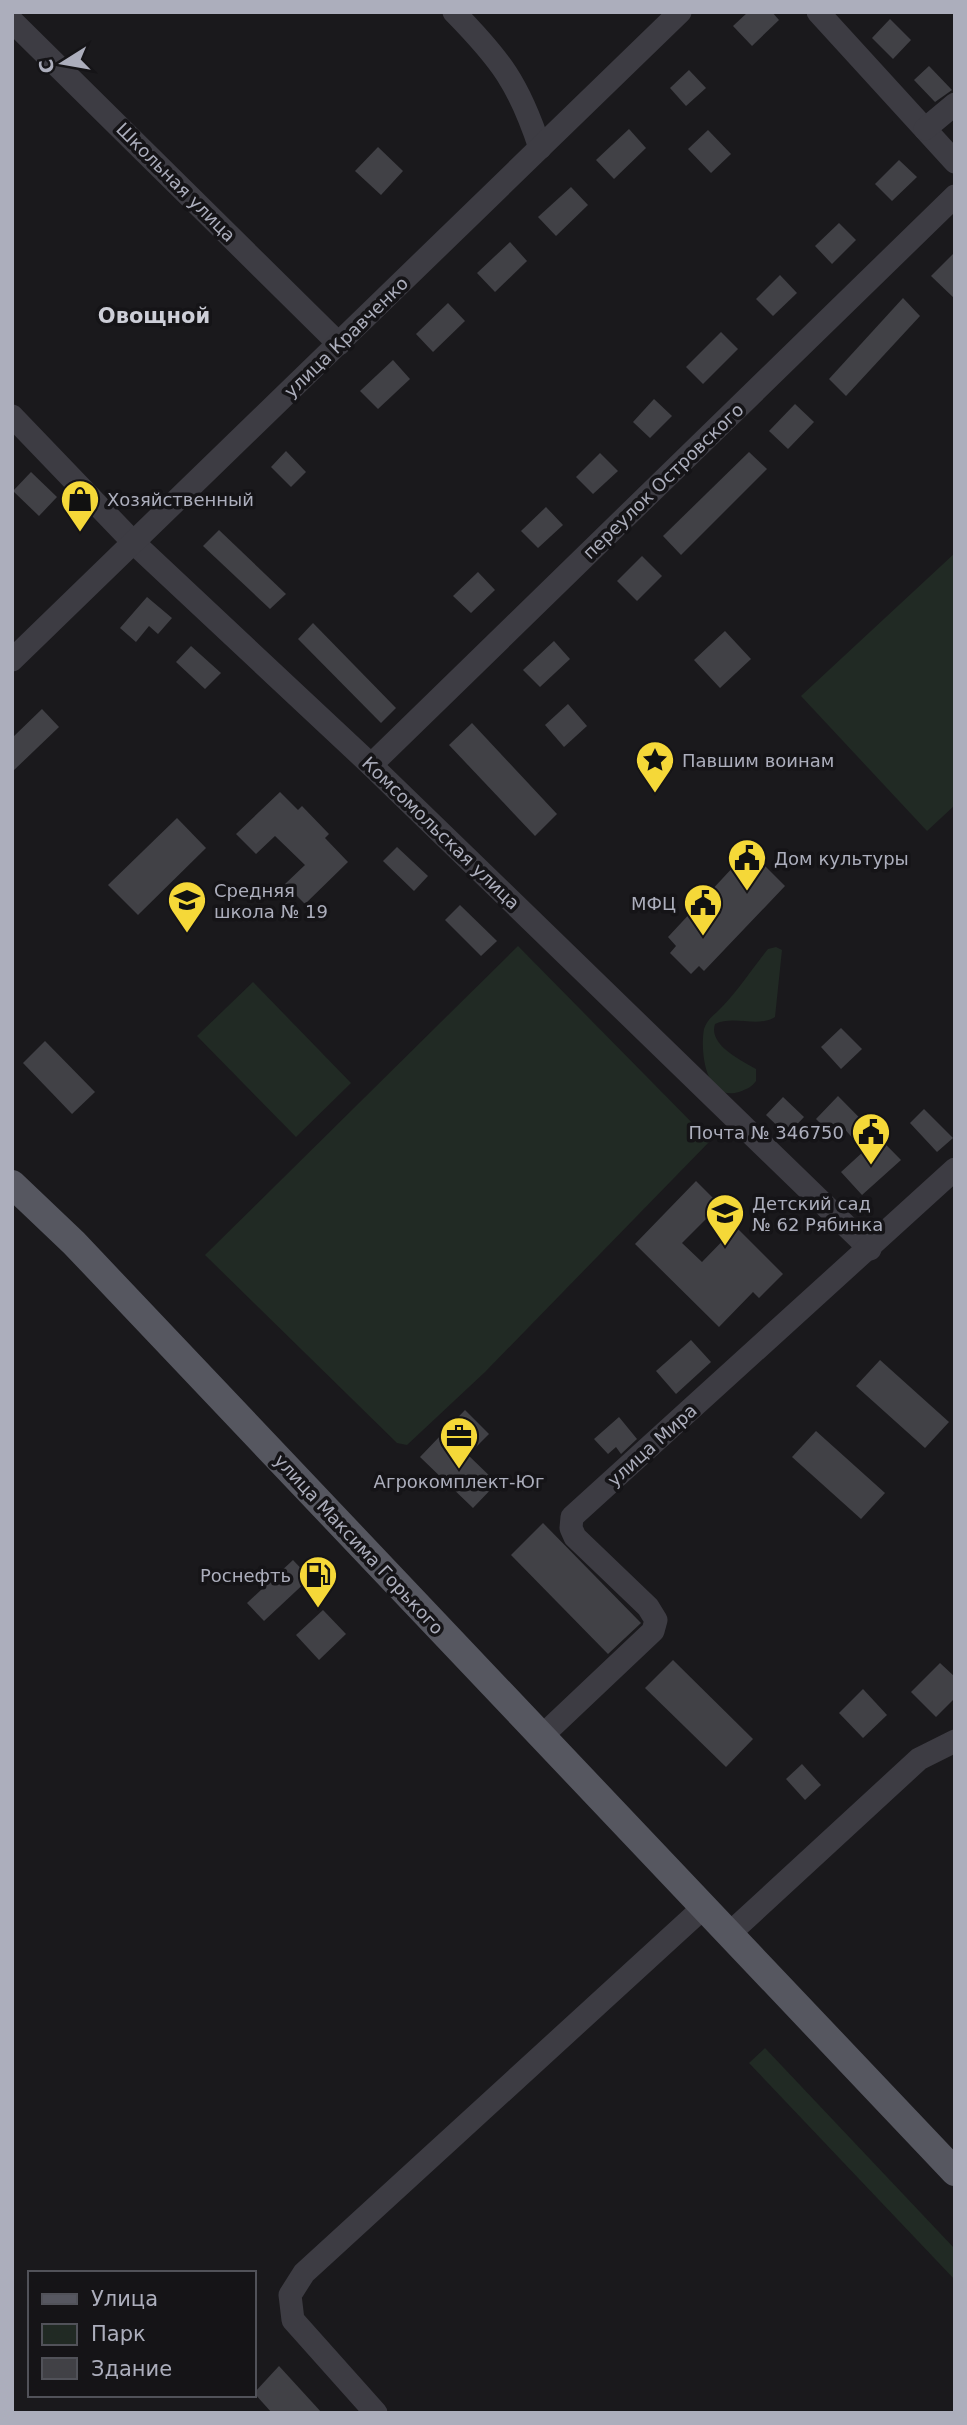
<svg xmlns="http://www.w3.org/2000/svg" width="967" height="2425" font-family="'DejaVu Sans',sans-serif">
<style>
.green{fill:#212a24}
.building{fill:#414146}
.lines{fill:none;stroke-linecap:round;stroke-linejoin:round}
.minor{stroke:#3d3c43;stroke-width:23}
.major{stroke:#565760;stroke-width:28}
.labels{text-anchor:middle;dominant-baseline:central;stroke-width:7;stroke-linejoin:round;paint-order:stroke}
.street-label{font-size:18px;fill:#acaebc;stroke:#151417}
.poi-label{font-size:18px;fill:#acaebc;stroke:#151417;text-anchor:start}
.quarter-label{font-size:21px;font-weight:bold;fill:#cdced7;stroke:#151417}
</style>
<rect width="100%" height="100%" fill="#1a191c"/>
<!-- green -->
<g class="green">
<polygon points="955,553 955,805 927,831 801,696"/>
<polygon points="518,946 710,1141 485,1372 407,1445 397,1443 205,1255"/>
<path d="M776,947L782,950L775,1017C758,1028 734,1015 715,1024C708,1045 741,1060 756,1069V1081C752,1087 747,1089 739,1092C705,1102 700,1051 704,1029C706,1022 712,1016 717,1012C737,993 751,970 768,949Z"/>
<polygon points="253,982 351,1083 296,1137 197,1036"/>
<polygon points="765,2048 955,2249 955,2280 749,2063"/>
</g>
<!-- building -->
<g class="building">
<polygon points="748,12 772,12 779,20 752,46 733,26"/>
<polygon points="890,19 911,40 893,59 872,38"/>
<polygon points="929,66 952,90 935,102 914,80"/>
<polygon points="689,70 706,88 686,106 670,88"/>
<polygon points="629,129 646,148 614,179 596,160"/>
<polygon points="708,130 731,154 711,173 688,149"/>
<polygon points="378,147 403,171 381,195 355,171"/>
<polygon points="899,160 917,177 892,201 875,184"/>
<polygon points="571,187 588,205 556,236 538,217"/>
<polygon points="839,223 856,240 832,264 815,246"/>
<polygon points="510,242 527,261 495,292 477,273"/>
<polygon points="955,252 955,299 931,276"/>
<polygon points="780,275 797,293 773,316 756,299"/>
<polygon points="903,298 920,316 846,396 829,379"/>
<polygon points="448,303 465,321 433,352 416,334"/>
<polygon points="721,332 738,349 703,384 686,367"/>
<polygon points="393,360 410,379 378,409 360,391"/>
<polygon points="654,399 672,416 650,438 633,422"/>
<polygon points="795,404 814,422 788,449 769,431"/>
<polygon points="286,451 306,472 291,487 271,467"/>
<polygon points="749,452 767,469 681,555 663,536"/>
<polygon points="600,453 618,471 593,494 576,477"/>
<polygon points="31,472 57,497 39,516 13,491"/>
<polygon points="546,507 563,525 538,548 521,531"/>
<polygon points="219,530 286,594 270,609 203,546"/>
<polygon points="642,556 662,576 637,601 617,581"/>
<polygon points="478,572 495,590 471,613 453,596"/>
<polygon points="147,597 172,618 158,634 149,626 136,642 120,628"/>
<polygon points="313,623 396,708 381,723 298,639"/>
<polygon points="725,631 751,659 720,688 694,660"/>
<polygon points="554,641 570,659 540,687 523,670"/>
<polygon points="191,646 221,673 205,689 176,662"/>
<polygon points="568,704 587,726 564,747 545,725"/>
<polygon points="42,709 59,727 12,772 12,738"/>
<polygon points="472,723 557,814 535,836 449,745"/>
<polygon points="280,792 298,810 302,806 329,834 325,838 348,862 305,904 285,884 305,865 275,836 256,854 236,834"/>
<polygon points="177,818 206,848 138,915 108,885"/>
<polygon points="397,847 428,876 414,891 383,861"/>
<polygon points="749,850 785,886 704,971 699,966 691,974 670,953 676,946 668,937"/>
<polygon points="460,905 497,941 481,956 445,920"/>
<polygon points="841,1028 862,1049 841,1069 821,1047"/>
<polygon points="45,1041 95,1092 72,1114 23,1063"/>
<polygon points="838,1096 901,1160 862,1195 841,1172 864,1151 842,1126 833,1136 816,1119"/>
<polygon points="783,1097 804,1117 787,1135 766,1115"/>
<polygon points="924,1109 953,1138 937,1152 910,1123"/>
<polygon points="696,1181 720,1205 682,1243 702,1262 736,1227 783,1274 759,1298 753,1292 719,1327 635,1244"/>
<polygon points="691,1340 711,1362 676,1394 656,1371"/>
<polygon points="880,1360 949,1422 925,1448 856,1386"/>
<polygon points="465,1410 489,1434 468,1455 497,1483 473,1508 420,1457"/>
<polygon points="619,1417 637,1439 621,1454 616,1447 608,1454 594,1439"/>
<polygon points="816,1431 885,1493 861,1519 792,1457"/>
<polygon points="543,1523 641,1623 608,1654 511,1555"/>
<polygon points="293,1560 310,1578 264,1621 247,1603"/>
<polygon points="323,1610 346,1634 319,1660 296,1635"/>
<polygon points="673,1660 753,1739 726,1767 645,1688"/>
<polygon points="940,1663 955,1677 955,1698 936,1717 911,1692"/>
<polygon points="863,1689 887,1715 863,1738 839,1713"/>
<polygon points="802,1764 821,1785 805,1800 786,1779"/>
<polygon points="279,2366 322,2413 272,2413 254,2393"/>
</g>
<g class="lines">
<!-- minor -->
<g class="minor">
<path d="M454,12C501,60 519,84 540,148"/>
<polyline points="818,12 955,162"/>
<polyline points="12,21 339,344"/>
<polyline points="925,129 955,104"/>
<polyline points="12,416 134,543 371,765 870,1249"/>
<polyline points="12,660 680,12"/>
<polyline points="371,765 955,196"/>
<polyline points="542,1736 653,1631 656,1620 648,1607 575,1537 571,1528 572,1517 955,1169"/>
<polyline points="729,1934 919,1759 955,1741"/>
<polyline points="376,2413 293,2320 290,2295 304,2273 704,1907"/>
</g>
<!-- major -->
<polyline class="major" points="12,1184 74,1243 955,2172"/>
</g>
<!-- icons -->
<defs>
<g id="shop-pin" transform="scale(2.0125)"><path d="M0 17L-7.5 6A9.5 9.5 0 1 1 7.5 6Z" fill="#f5d838" stroke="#151417"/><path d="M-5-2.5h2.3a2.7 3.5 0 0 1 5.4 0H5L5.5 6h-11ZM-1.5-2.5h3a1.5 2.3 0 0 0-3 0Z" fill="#111"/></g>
<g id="sight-pin" transform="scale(2.0125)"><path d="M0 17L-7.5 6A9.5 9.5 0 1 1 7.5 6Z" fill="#f5d838" stroke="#151417"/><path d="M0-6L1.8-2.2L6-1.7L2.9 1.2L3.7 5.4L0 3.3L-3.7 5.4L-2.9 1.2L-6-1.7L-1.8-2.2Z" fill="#111"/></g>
<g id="civic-pin" transform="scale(2.0125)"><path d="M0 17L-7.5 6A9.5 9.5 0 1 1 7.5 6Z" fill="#f5d838" stroke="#151417"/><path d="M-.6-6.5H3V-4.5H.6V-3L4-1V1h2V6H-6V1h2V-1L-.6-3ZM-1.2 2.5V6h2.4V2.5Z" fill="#111"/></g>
<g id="school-pin" transform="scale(2.0125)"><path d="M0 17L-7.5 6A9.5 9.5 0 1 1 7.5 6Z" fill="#f5d838" stroke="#151417"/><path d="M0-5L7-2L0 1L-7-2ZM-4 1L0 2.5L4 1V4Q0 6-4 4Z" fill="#111"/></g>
<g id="office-pin" transform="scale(2.0125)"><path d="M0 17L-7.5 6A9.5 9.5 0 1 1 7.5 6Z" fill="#f5d838" stroke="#151417"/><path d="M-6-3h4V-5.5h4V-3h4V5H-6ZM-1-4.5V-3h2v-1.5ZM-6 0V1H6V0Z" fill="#111"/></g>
<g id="fuel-pin" transform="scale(2.0125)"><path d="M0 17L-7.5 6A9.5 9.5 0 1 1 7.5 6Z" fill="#f5d838" stroke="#151417"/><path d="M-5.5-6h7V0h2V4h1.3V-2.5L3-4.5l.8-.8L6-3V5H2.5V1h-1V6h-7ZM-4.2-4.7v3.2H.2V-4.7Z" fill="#111"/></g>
</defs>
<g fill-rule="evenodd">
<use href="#shop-pin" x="80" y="499"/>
<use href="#sight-pin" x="655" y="760"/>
<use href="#civic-pin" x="747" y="858"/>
<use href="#school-pin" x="187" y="900"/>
<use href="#civic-pin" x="703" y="903"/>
<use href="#civic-pin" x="871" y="1132"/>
<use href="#school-pin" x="725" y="1213"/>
<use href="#office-pin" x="459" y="1436"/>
<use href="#fuel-pin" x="318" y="1575"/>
</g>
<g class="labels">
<!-- street labels -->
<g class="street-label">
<text transform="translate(176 182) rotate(45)">Школьная улица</text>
<text transform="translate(346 337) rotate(-44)">улица Кравченко</text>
<text transform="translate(663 481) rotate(-44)">переулок Островского</text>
<text transform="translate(441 833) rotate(44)">Комсомольская улица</text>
<text transform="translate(652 1445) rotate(-42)">улица Мира</text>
<text transform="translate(359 1544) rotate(47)">улица Максима Горького</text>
</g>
<!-- poi labels -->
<g class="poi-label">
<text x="107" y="499">Хозяйственный</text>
<text x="682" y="760">Павшим воинам</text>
<text x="774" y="858">Дом культуры</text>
<text x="214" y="890">Средняя<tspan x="214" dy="21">школа № 19</tspan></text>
<text x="676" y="903" text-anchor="end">МФЦ</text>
<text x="844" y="1132" text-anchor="end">Почта № 346750</text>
<text x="752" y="1203">Детский сад<tspan x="752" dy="21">№ 62 Рябинка</tspan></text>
<text x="459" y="1481" text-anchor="middle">Агрокомплект-Юг</text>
<text x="291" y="1575" text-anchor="end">Роснефть</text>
</g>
<!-- quarter labels -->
<g class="quarter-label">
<text x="154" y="316">Овощной</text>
</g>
</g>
<!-- border -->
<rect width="967" height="2425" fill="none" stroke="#acaebc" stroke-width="28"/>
<!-- legend -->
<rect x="28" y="2271" width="228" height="126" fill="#151417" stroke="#515259" stroke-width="2"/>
<rect x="42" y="2294" width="35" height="10" fill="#565760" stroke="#515259" stroke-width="2"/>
<text x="91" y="2306" font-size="21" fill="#acaebc">Улица</text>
<rect x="42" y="2324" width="35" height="21" fill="#212a24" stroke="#515259" stroke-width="2"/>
<text x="91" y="2341" font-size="21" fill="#acaebc">Парк</text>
<rect x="42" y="2358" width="35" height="21" fill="#414146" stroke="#515259" stroke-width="2"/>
<text x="91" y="2376" font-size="21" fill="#acaebc">Здание</text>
<!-- north arrow -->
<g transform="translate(63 63) rotate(259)" stroke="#151417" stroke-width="5" paint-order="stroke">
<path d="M0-5L12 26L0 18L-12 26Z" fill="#acaebc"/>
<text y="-10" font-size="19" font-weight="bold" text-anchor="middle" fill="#acaebc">С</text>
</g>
</svg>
